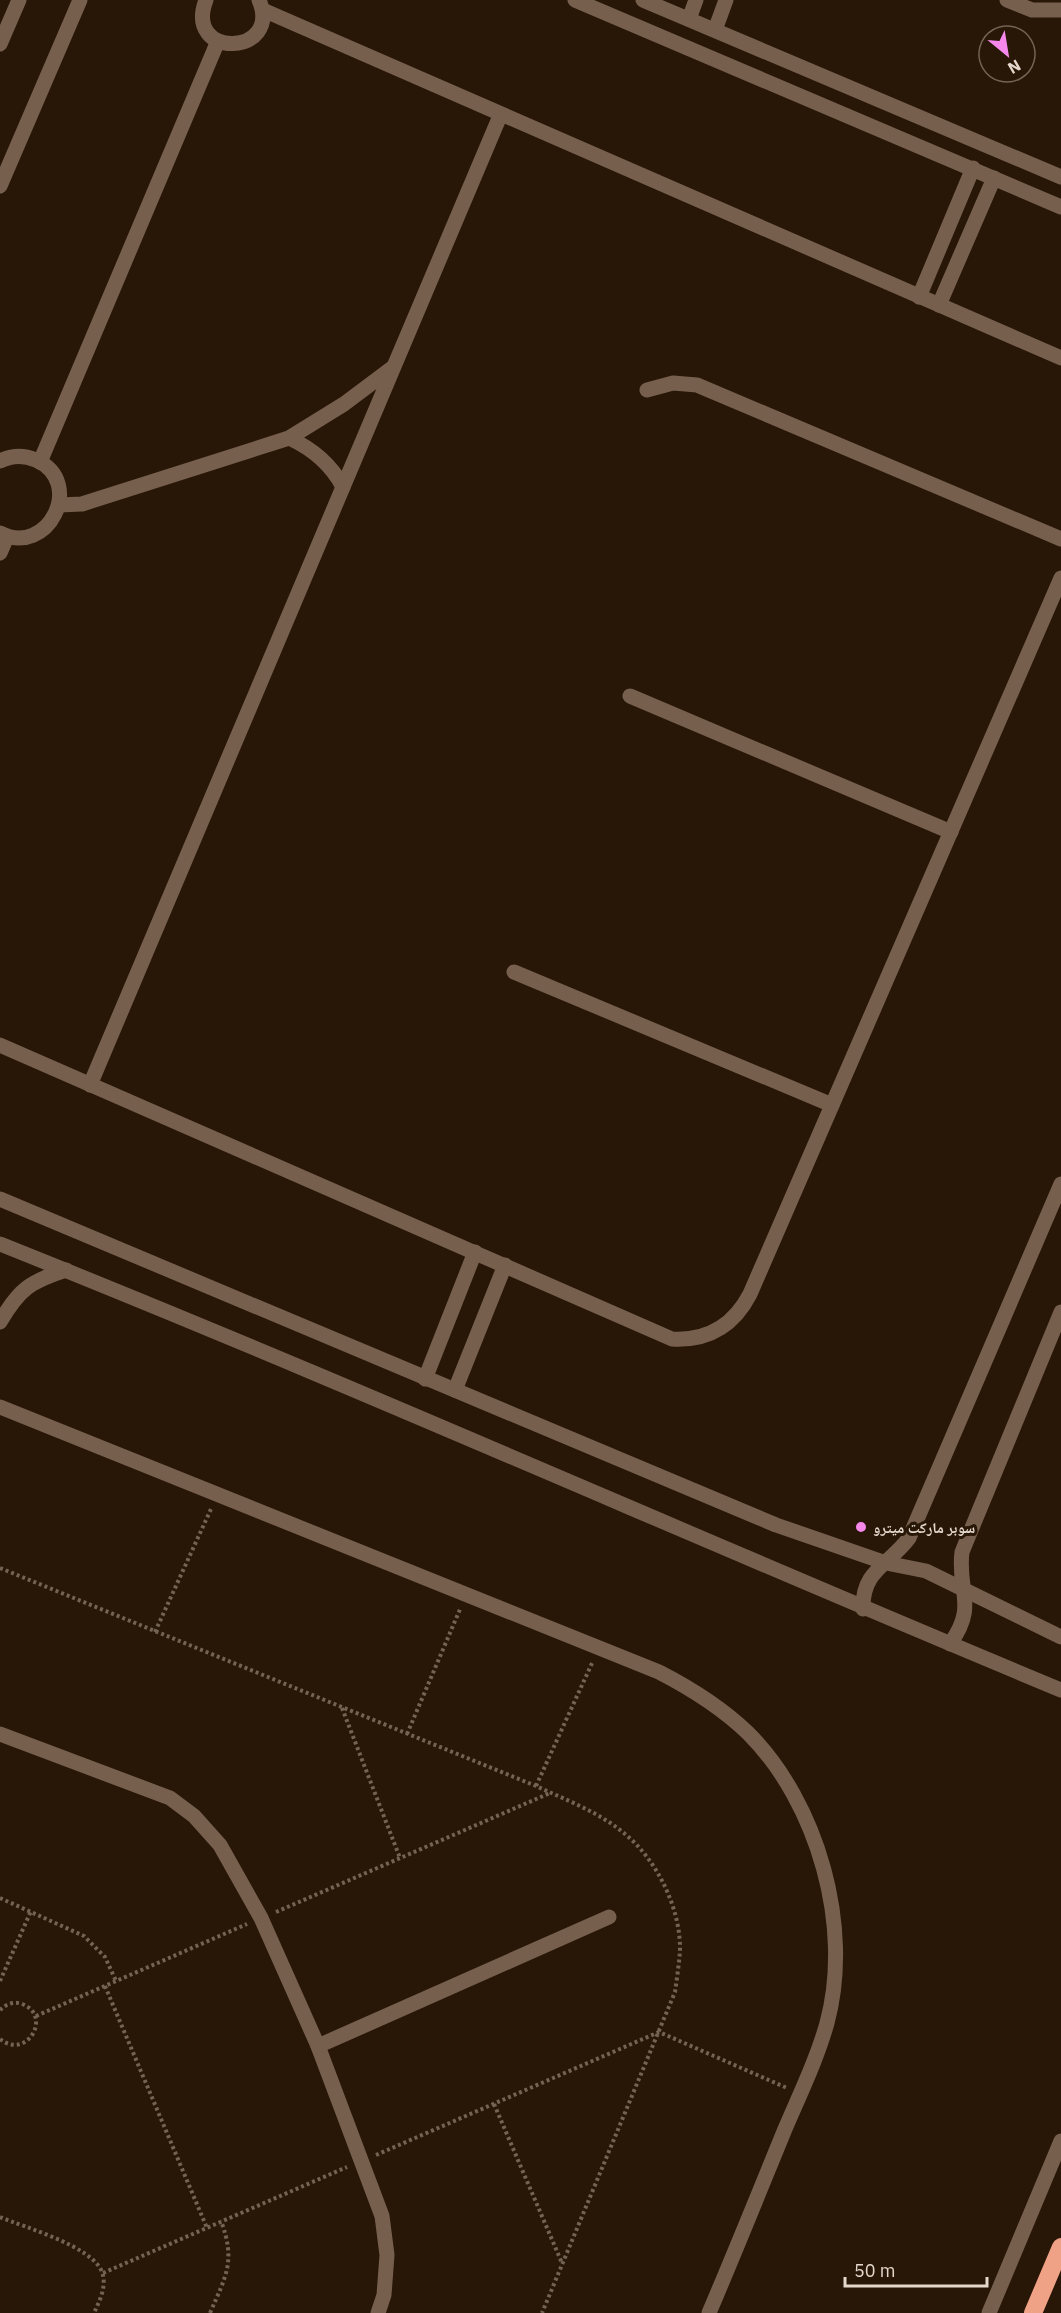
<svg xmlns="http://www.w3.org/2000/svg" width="1061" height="2313" font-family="'IBM Plex Sans','Noto Naskh Arabic',sans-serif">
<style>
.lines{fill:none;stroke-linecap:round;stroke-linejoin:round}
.path{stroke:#736355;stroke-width:4;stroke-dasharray:3 3;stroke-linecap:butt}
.street{stroke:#765f4d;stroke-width:15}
.secondary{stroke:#765f4d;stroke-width:15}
.highway{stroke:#f0a287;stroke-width:18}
.poi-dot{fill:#f788eb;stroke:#281606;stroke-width:2}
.labels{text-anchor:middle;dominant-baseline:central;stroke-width:6;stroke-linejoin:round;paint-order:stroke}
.poi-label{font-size:15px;font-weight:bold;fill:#e4d7cc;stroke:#281606;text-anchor:start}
</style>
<rect width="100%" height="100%" fill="#281606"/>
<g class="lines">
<!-- path -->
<g class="path">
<path d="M0,1568L536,1786C566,1800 599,1812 625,1834C657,1860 681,1909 680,1951C679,1964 677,1978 675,1992L542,2313"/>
<polyline points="155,1632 211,1509"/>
<polyline points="342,1708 400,1858"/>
<polyline points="407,1734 461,1607"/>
<polyline points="536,1786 593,1661"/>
<polyline points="0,1898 84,1936 105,1957 116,1981"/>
<polyline points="276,1912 550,1793"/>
<polyline points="0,1981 31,1911"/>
<polyline points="105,1986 207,2228"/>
<path d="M0,2010C6,2004 14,2001 22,2004C53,2015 27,2061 0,2039"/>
<polyline points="36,2016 247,1924"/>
<polyline points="494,2104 562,2263"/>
<polyline points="376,2155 659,2032 787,2088"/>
<path d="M0,2217C26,2228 92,2246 102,2272C107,2286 100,2300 94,2313"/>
<polyline points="103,2273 347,2167"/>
<path d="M210,2313C226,2276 236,2261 221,2221"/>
</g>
<!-- street -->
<g class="street">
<path d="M206,0C183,60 283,56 259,0"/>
<polyline points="575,0 1061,207"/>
<polyline points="643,0 1061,177"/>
<polyline points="1007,0 1032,10 1061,10"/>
<polyline points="263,10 1061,358"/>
<polyline points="689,19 696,0"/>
<polyline points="715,30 726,0"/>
<polyline points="0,44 19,0"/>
<polyline points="0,186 80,0"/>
<polyline points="919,297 973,168"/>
<polyline points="939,305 994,178"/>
<polyline points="647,390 673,383 697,385 1061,539"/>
<path d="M289,438C313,449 331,464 343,487"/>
<path d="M0,461C12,455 24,455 36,460C86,482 48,558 0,533"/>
<polyline points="40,462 218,41"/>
<polyline points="59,505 82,504 289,438 344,404 392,368"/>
<polyline points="0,553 7,537"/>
<polyline points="630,696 951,832"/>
<polyline points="514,972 832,1105"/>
<path d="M0,1045L672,1339C708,1341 734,1325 750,1294L1061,578"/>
<polyline points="90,1085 500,116"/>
<polyline points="0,1199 776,1525 886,1563 926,1571 1061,1637"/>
<path d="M0,1244C356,1386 706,1543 1061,1690"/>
<path d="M0,1322C19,1289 31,1281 66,1270"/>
<polyline points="425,1379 475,1252"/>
<polyline points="455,1390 505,1265"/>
<path d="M0,1407L659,1672C692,1689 721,1707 748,1733C818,1803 853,1927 827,2023C817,2059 800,2094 785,2129C760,2190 735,2252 709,2313"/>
<path d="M863,1609C862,1570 888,1566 909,1538L1061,1184"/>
<path d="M950,1644C978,1605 957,1592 962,1552L1061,1312"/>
<polyline points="0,1734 170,1798 194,1816 220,1845 261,1918 318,2046 382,2216 387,2255 384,2295 378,2313"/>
<polyline points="318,2046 609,1917"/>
</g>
<!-- secondary -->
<polyline class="secondary" points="989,2313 1061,2141"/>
<!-- highway -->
<polyline class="highway" points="1033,2313 1061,2247"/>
</g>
<!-- markers -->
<circle class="poi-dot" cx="861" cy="1527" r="6"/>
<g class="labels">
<!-- poi labels -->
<g class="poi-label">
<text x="873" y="1527">سوبر ماركت ميترو</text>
</g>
</g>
<!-- north arrow -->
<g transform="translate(1007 54) rotate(150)"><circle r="28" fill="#281606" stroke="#736355" stroke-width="1.5"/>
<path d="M0-4.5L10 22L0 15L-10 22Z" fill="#f788eb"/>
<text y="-9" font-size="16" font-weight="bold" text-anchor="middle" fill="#e4d7cc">N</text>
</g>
<!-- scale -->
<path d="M845 2277v9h142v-9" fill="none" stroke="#e4d7cc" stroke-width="3"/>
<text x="854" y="2277" font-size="18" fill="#e4d7cc" stroke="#281606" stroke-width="4.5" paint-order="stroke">50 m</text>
</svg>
